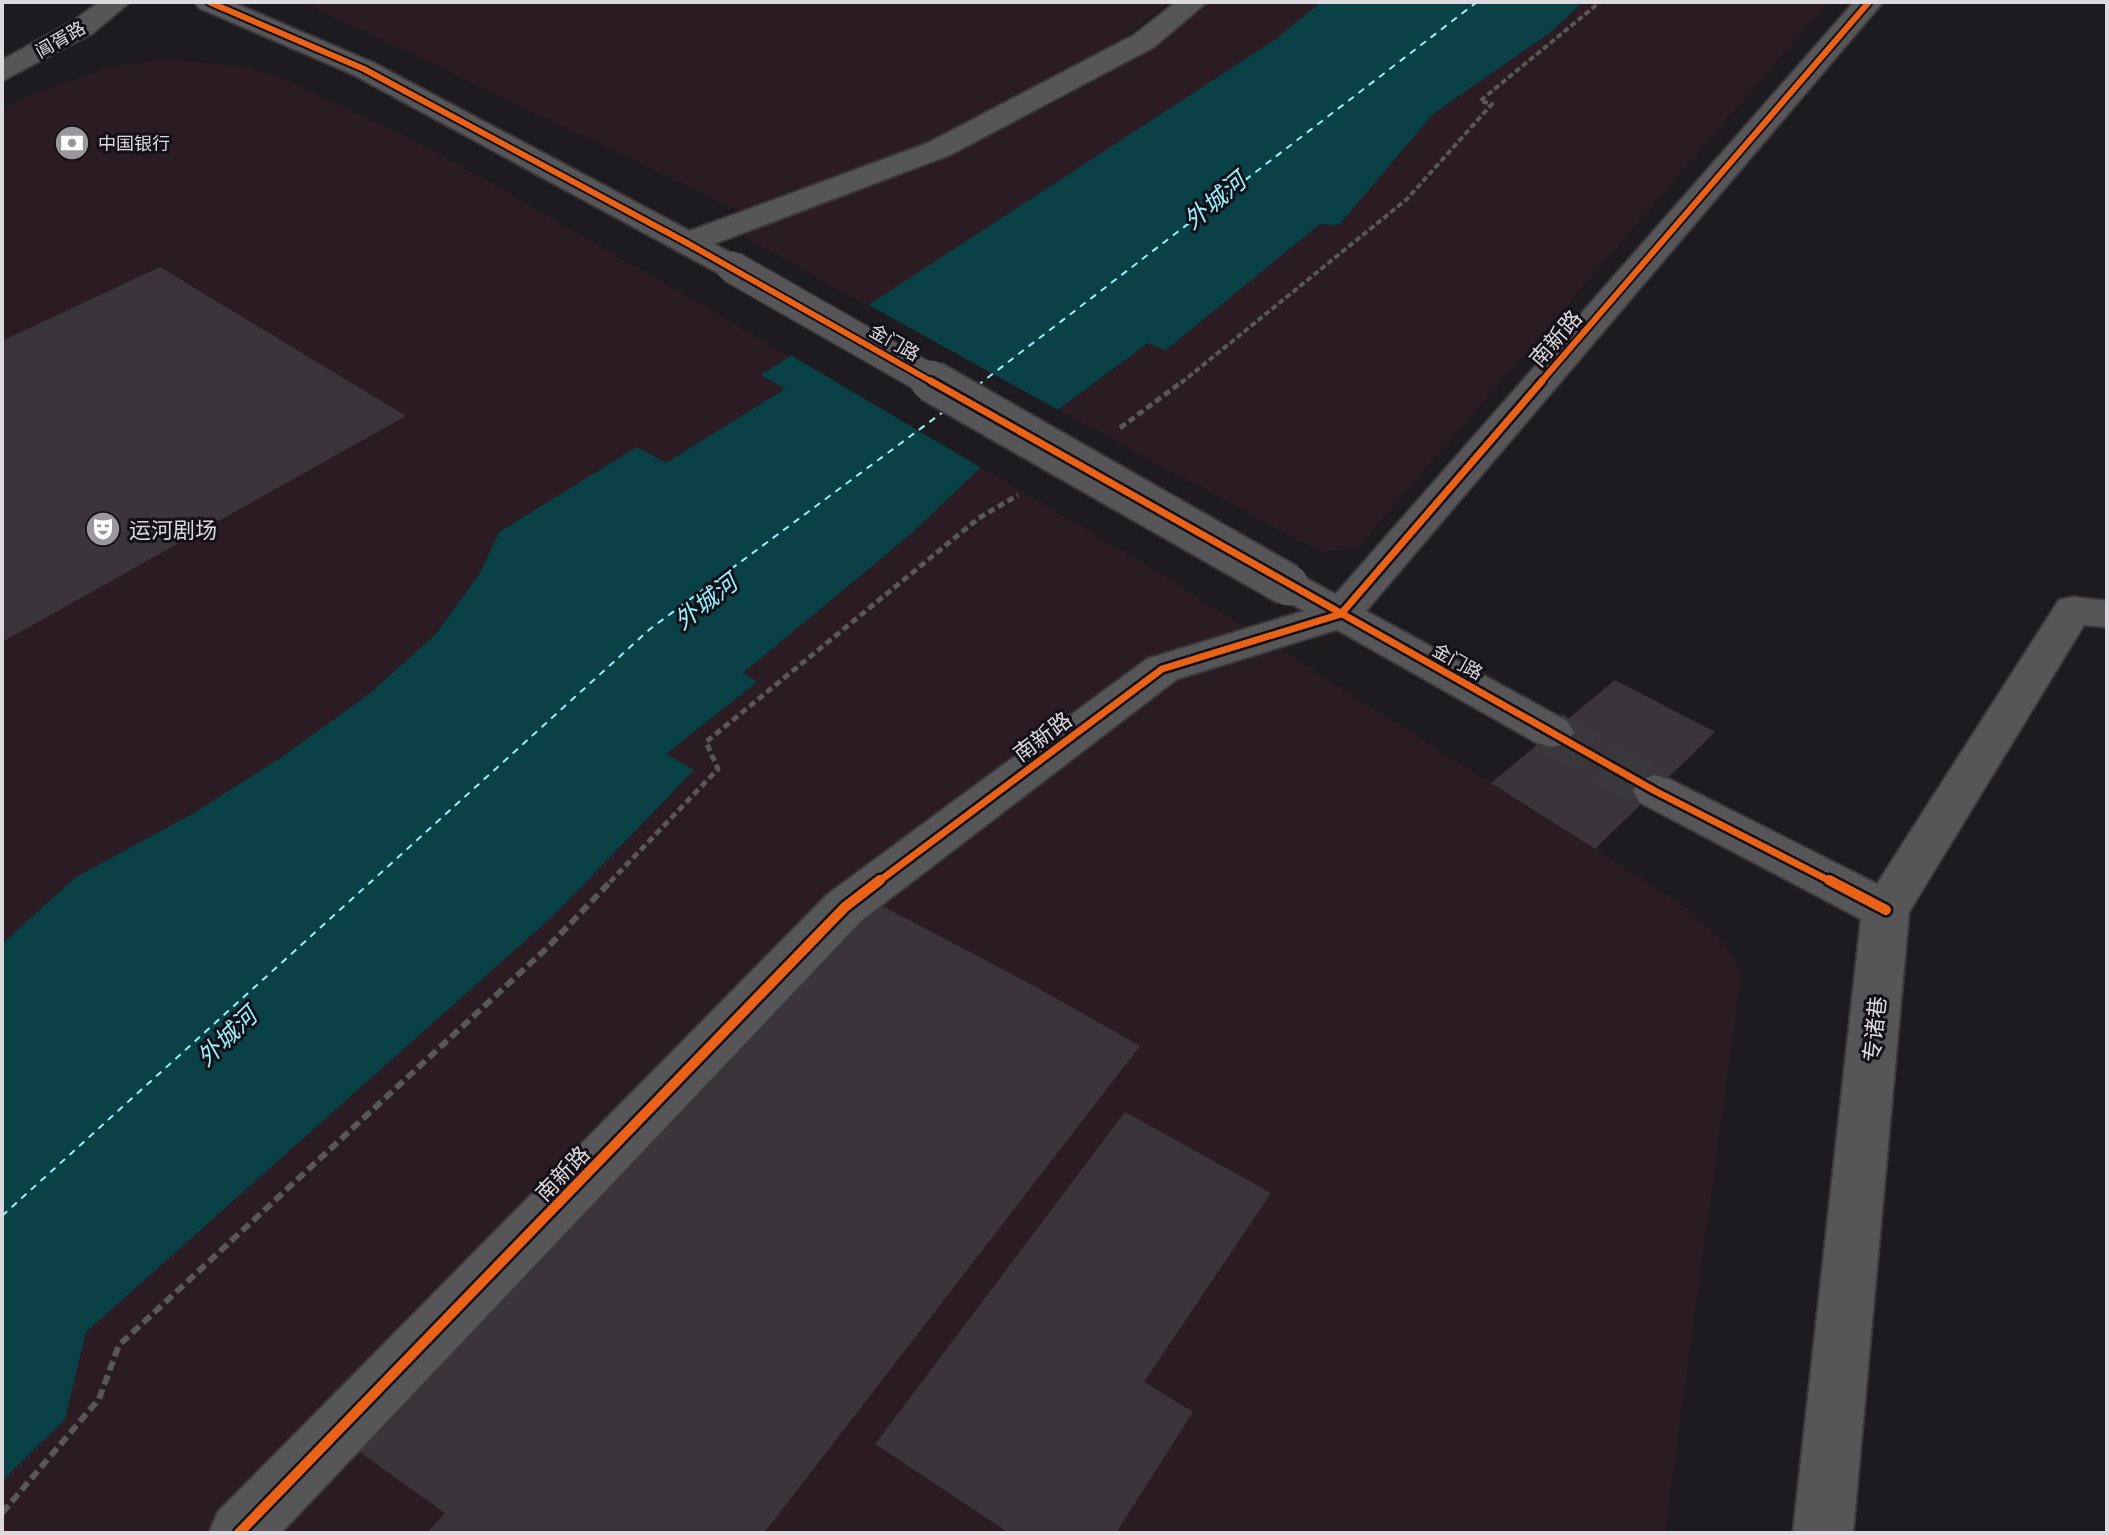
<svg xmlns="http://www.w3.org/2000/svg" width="2109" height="1535" font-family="'Golos Text','Noto Sans SC',sans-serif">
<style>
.commercial{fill:#2b1c23}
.water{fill:#094147}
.pier{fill:#1d1b1f}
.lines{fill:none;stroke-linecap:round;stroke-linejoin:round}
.ferry{stroke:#97f2fd;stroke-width:2;stroke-dasharray:7 6;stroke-linecap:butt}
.building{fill:#3b353b}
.tertiary-tunnel{stroke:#3a383c;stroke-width:41;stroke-dasharray:41 20;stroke-linecap:butt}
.minor-casing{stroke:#3a383b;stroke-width:4}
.tertiary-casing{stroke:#3a383b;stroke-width:4}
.path-far2{stroke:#58575a;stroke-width:4;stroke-dasharray:6 3;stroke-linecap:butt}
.path-far1{stroke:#58575a;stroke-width:5;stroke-dasharray:7 4;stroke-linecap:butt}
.path{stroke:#58575a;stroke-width:6;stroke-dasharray:10 5;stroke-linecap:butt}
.minor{fill:#565558;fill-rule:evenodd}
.tertiary{fill:#565558;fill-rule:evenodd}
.tertiary-bridge-far1-casing{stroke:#3a383b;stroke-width:34;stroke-linecap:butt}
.tertiary-bridge-casing{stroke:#3a383b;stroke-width:45;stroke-linecap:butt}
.tertiary-bridge-far1{stroke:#565558;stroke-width:31}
.tertiary-bridge{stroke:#565558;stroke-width:41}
.cycleway-far2-casing{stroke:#131017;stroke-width:10}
.cycleway-far1-casing{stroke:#131017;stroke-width:12}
.cycleway-casing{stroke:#131017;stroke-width:15}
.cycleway-far2{stroke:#ea6118;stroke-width:6}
.cycleway-far1{stroke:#ea6118;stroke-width:7}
.cycleway{stroke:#ea6118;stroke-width:10}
.labels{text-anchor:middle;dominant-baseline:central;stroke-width:6;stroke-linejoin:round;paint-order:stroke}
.far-street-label{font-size:18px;fill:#dcdadf;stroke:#131017}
.far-poi-label{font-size:18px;fill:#dcdadf;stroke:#131017;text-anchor:start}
.street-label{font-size:22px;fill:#dcdadf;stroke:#131017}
.poi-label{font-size:22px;fill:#dcdadf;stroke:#131017;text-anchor:start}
.water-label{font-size:24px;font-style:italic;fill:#97f2fd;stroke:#131017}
</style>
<rect width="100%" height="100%" fill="#1d1b1f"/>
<!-- commercial -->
<g class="commercial">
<polygon points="303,2 1170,2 1101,54 921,148 739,211"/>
<polygon points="1206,2 1321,2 1276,39 869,306 742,236 799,210 935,163 1115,71"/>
<polygon points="1583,2 1828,2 1357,548 1321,552 1058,410 1148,343 1166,349 1320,224 1339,225 1433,114 1551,32"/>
<polygon points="163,59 245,67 281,77 439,153 790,356 762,375 786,388 666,463 637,448 499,531 480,573 436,634 369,694 282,757 192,814 76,877 2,944 2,111 27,96 106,68"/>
<polygon points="981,467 1150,567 1686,907 1724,943 1741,975 1665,1533 2,1533 2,1481 65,1419 85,1332 554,915 693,771 665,755 756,683 743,673 912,533"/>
</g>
<!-- water -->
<polygon class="water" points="1321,2 1583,2 1551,32 1433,114 1339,225 1320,224 1166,350 1148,343 981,467 912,533 743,673 757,682 666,754 694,770 554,915 86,1332 65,1419 2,1481 2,944 76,877 192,814 282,757 369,694 436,634 480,573 499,532 637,447 666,463 785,389 761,375 1276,39"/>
<!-- pier -->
<polygon class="pier" points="865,303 1062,412 985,470 787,353"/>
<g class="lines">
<!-- ferry -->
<g class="ferry">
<polyline points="977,386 1477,2"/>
<polyline points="2,1216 650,629 943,412"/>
</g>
</g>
<!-- building -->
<g class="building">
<polygon points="160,267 406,416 2,642 2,341"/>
<polygon points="1615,680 1715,732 1595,849 1491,783"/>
<polygon points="871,900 1036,987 1140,1046 764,1533 427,1533 445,1513 354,1448"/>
<polygon points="1125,1112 1271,1193 1144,1382 1193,1412 1116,1533 1009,1533 875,1444"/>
</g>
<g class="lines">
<!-- tertiary-tunnel -->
<polyline class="tertiary-tunnel" points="1552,732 1655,791"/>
<!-- minor casing -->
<g class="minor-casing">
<g id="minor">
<polygon points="1176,2 1207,2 1154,47 950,155 698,250 687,253 676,250 671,243 676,236 928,143 1134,35"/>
<polygon points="1854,2 1883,2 1355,624 1177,679 862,920 281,1533 209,1533 218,1512 828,894 1147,659 1327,604"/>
</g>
</g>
<!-- tertiary casing -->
<g class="tertiary-casing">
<g id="tertiary">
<polygon points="99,2 130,2 93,33 2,81 2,60 73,21"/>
<polygon points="195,2 232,2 374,63 744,260 749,267 744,274 732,277 720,274 354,75 199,8"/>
<polygon points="1288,572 1302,576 1567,721 1574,732 1567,743 1552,747 1537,743 1274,594 1268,585 1274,576"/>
<polygon points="2073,597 2107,601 2107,627 2084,625 1909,912 1853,1533 1793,1533 1861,919 1639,802 1633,791 1639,780 1655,775 1671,780 1877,884 2059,600"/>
</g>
</g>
<!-- path-far2 -->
<polyline class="path-far2" points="1181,383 1407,199 1492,104 1480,101 1600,2"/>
<!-- path-far1 -->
<g class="path-far1">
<polyline points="1120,428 1183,381"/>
<polyline points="610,882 718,769 706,742 979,518 1018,495"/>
</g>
<!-- path -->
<polyline class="path" points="2,1513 99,1399 119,1345 548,947 612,880"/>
<!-- minor -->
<use href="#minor" class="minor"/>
<!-- tertiary -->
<use href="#tertiary" class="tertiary"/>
<!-- tertiary-bridge-far1 casing -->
<g class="tertiary-bridge-far1-casing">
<polyline id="tertiary-bridge-far1" points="732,267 935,383"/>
</g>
<!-- tertiary-bridge casing -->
<g class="tertiary-bridge-casing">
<polyline id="tertiary-bridge" points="931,381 1288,585"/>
</g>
<!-- tertiary-bridge-far1 -->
<use href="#tertiary-bridge-far1" class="tertiary-bridge-far1"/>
<!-- tertiary-bridge -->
<use href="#tertiary-bridge" class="tertiary-bridge"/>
<!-- cycleway-far2 casing -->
<g class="cycleway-far2-casing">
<g id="cycleway-far2">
<polyline points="209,2 364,69 687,243 934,383"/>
<polyline points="1540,383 1869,2"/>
</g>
</g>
<!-- cycleway-far1 casing -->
<g class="cycleway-far1-casing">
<g id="cycleway-far1">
<polyline points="931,381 1655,791 1832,882"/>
<polyline points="878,882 1162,669 1341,614 1542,381"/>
</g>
</g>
<!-- cycleway casing -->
<g class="cycleway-casing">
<g id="cycleway">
<polyline points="1829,880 1886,910"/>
<polyline points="239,1533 845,907 880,880"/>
</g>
</g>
<!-- cycleway-far2 -->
<use href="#cycleway-far2" class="cycleway-far2"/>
<!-- cycleway-far1 -->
<use href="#cycleway-far1" class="cycleway-far1"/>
<!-- cycleway -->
<use href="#cycleway" class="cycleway"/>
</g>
<!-- icons -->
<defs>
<g id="bank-disc" transform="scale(1.8)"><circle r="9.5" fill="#99979c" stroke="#131017"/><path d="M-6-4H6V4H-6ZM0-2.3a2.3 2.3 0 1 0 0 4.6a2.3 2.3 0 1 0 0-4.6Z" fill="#fff"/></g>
<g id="theatre-disc" transform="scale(1.8)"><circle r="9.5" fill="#99979c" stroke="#131017"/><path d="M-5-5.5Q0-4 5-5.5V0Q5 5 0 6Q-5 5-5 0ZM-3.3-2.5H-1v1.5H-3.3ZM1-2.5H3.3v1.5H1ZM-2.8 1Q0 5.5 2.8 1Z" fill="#fff"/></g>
</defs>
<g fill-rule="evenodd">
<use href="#bank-disc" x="72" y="143"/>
<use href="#theatre-disc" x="103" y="529"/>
</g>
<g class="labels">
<!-- far-street labels -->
<g class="far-street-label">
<text transform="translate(60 39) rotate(-30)">阊胥路</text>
<text transform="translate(895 342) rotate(30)">金门路</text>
<text transform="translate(1458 661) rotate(29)">金门路</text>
</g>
<!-- far-poi labels -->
<g class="far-poi-label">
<text x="98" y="143">中国银行</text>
</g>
<!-- street labels -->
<g class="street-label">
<text transform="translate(1555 338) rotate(-49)">南新路</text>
<text transform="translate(1042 736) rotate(-37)">南新路</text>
<text transform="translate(1874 1029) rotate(-84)">专诸巷</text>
<text transform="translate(562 1173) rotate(-46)">南新路</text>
</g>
<!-- poi labels -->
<g class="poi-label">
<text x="129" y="529">运河剧场</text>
</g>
<!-- water labels -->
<g class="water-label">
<text transform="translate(1214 200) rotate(-40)">外城河</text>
<text transform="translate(705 601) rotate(-38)">外城河</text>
<text transform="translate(226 1036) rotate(-44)">外城河</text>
</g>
</g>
<!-- border -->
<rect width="2109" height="1535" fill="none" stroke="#dcdadf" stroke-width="8"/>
</svg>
